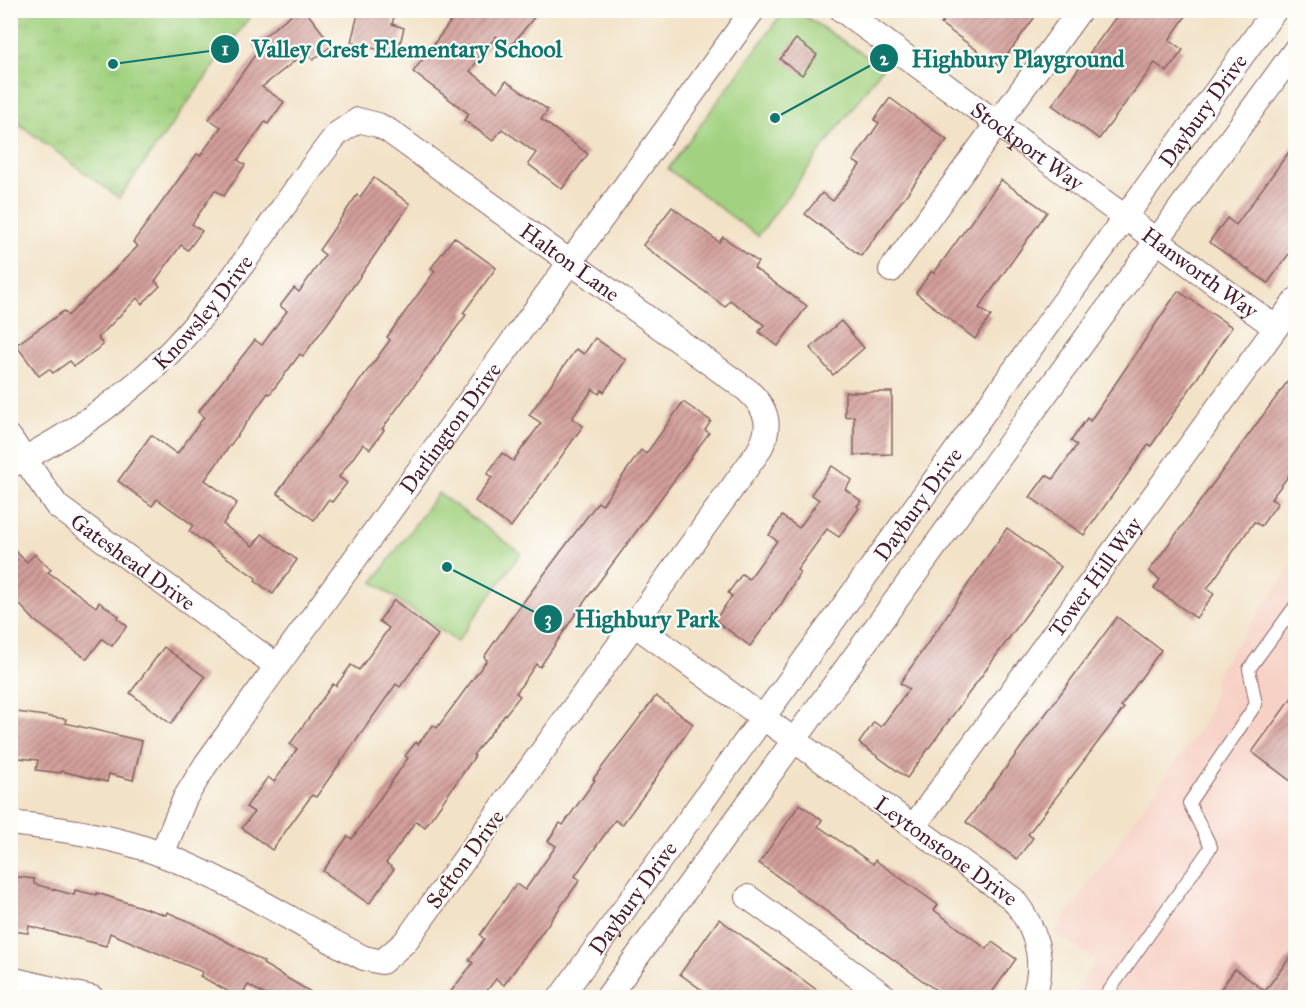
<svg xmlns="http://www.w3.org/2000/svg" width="1306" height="1008" font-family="'IM FELL Great Primer',serif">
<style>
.built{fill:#f7d1c6}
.grass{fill:url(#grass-tufts);stroke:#767856;stroke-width:1.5}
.park{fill:#a2d280;stroke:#767856;stroke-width:1.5}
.building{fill:url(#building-hatch)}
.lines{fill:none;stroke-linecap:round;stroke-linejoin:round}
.lane-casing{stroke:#856362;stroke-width:14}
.street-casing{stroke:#856362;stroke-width:26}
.lane{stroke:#fff;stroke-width:12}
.street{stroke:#fff;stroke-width:24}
.labels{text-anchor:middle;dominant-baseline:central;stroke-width:4.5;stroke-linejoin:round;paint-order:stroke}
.street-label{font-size:22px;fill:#4a1f2b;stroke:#fdfcf7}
.leader{fill:none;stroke:#0f766e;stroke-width:2}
.callout-dot{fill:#0f766e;stroke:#fdfcf7;stroke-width:2}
.mark-label{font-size:18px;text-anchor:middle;font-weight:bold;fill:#fff}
.callout-label{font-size:24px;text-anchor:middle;font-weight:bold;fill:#0f766e;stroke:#fdfcf7;stroke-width:4.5;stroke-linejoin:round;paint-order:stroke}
</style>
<defs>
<pattern id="grass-tufts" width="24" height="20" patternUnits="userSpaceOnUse" patternTransform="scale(1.5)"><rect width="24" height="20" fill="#a2d280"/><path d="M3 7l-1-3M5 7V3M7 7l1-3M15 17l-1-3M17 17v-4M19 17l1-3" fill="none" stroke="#8db46f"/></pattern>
<pattern id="building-hatch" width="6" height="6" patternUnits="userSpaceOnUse" patternTransform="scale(1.5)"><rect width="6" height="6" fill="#d19d99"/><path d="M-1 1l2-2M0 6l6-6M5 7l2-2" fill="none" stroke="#ac7f7d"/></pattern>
</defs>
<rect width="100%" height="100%" fill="#fdfcf7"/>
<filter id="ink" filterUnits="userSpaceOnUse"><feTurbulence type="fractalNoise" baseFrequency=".0167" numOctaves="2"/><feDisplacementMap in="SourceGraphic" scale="12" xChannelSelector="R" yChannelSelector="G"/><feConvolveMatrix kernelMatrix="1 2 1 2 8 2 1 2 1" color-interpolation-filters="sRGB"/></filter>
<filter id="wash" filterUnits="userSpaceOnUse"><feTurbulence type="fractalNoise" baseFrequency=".008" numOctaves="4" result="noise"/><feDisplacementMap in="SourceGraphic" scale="24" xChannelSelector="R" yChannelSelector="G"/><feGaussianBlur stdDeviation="1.35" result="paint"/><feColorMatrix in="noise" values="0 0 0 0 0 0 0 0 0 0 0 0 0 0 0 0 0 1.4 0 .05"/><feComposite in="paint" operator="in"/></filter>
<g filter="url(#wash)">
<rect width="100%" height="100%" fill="#f2e2c7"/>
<!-- built -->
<polygon class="built" points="1295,562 1295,997 1071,997 1096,961 1054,932 1201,727 1209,713 1216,677 1223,663"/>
<!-- grass -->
<polygon class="grass" points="11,10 254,10 254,11 119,198 11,118"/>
<!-- park -->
<g class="park">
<polygon points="784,11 797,11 883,67 758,236 668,169"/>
<polygon points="438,493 521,553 457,642 373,582"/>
</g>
<g id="blocks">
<!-- building -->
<g class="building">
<polygon points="297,10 305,10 332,45 313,60 306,52 262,87 284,102 268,124 265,122 238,160 245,165 224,196 215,190 192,224 202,231 188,250 181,245 155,281 160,286 142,304 137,298 98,338 103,345 74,366 70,361 53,373 49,369 39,376 16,345 64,311 68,316 138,246 133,242 197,154 200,156 221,127 209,119 258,51 253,45"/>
<polygon points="359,10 396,10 392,24 404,28 397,55 351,42"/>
<polygon points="459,10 540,10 510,47 496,36 470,71 498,92 506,81 548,110 541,119 588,154 562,189 528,164 536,153 502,129 493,141 464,120 469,114 413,72"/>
<polygon points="951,10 1040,10 999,66 941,24"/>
<polygon points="1121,10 1190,10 1169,40 1183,50 1167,72 1155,63 1099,139 1052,105"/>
<polygon points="796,39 817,55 802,75 780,59"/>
<polygon points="890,98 947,140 861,256 805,214 822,193 833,201 860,165 853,161 879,123 874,120"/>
<polygon points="1296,142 1296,244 1268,283 1209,242 1227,218 1236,225"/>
<polygon points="374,178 410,204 330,320 303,356 300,354 270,394 268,393 205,480 237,503 223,524 253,546 262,534 297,560 273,594 255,581 256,578 189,531 193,525 157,499 152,506 118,481 151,435 177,454 204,417 198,412 255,340 262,345 287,311 280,306 294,288 299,292 325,255 319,250 357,195 360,197"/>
<polygon points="1001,180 1047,212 979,308 991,316 975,339 916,293 931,272 934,273"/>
<polygon points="672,207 719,242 723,237 758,262 754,268 807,306 778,346 759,332 764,325 730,300 725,307 643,245"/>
<polygon points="454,237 496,268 463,313 466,315 382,429 384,430 370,449 363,444 339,477 347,483 332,502 328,500 314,520 277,493 390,340 387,337 435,271 431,268"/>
<polygon points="1178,291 1232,327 1151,446 1149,444 1084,535 1030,497 1046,475 1053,479 1077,445 1071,441 1087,418 1090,421"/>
<polygon points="841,321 864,348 833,375 810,348"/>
<polygon points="595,338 626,360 604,392 602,390 599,394 593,389 572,418 583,426 511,527 475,501 492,477 487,474 502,453 513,461 541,423 529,415 576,349 584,354"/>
<polygon points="1296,370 1296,466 1271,499 1278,503 1261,526 1254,522 1207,589 1214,594 1196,618 1154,588 1160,580 1149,571"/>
<polygon points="845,392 892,392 892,454 854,455 854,416 845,417"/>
<polygon points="683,402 711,421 705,430 709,433 579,609 540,667 536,664 516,693 520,696 473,755 475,756 425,827 416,821 386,863 394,869 369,904 323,871 348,836 352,839 408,758 405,756 416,742 418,744 433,725 437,728 487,660 484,657 510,620 598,502 602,505 641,450 646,454"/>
<polygon points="832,466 852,480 845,489 861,501 857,506 859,508 839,537 827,529 797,570 800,572 782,603 750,646 715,620 732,596 728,593 742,574 749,579 777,541 769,535 782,516 799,528 819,500 811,494"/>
<polygon points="1007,528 1061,567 907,778 859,743 874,722 881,727 909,689 900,683"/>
<polygon points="10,546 27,562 35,554 51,570 48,572 96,607 99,602 119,616 117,618 127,626 112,646 102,639 87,659 35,621 10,594"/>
<polygon points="394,600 438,635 400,687 396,684 316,797 312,795 272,850 242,828 254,812 246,807 268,777 274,782 297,749 290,744 333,684 336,686 351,665 359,670 389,628 379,621"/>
<polygon points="1117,617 1161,650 1121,706 1124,708 1028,834 1033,838 1017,859 966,822"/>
<polygon points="164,647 205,677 171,724 130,693"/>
<polygon points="1296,692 1296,785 1252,752"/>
<polygon points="656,696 693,724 649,788 622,825 615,820 575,876 580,880 504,985 496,979 481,998 446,998 473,963 469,960 484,939 480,935 516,884 525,890 556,846 548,841 560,823 563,825 595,780 593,779"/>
<polygon points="10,711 66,719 65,723 142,741 133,780 109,774 107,782 61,771 61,773 36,770 38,760 10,757"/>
<polygon points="800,804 822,820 818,826 873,864 875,860 920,892 938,905 934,910 987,949 992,942 1016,959 988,998 947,998 759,863"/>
<polygon points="10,876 34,879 34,884 74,895 75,890 96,895 97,893 166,915 167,912 193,923 264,962 263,964 321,998 271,998 248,985 240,998 200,976 203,972 110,933 106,946 29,926 28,933 10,931"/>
<polygon points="719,919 828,998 713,998 680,974"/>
<polygon points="1296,949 1296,998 1214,998 1235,969 1265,991"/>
</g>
</g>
</g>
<g filter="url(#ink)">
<use href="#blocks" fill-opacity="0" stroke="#856362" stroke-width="1.5"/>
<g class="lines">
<!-- lane casing -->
<g class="lane-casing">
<polyline id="lane" points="1104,998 1211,847 1189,803 1256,704 1249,669 1296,605"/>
</g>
<!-- street casing -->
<g class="street-casing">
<g id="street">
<path id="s1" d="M842,10L1275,327"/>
<polyline points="891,270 1080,10"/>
<path id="s2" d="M10,438L57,506L277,666"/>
<path id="s3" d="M10,466C69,436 127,397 173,349C234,285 282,204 337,134L358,120L378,125L389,131L747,390C768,409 773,427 758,452L405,942L382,962L364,958C296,924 234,882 163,855C115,836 62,829 10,823"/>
<path id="s4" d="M634,624L1013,899C1036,928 1047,962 1033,998"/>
<path id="s5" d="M914,826L1296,300"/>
<path id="s6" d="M162,854L185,798L206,764L753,10"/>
<polyline points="748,897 887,998"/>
<polyline points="10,979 92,998"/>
<path id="s7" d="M560,998L1275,10"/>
<polyline points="607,998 1296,49"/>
</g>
</g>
<!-- lane -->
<use href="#lane" class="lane"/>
<!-- street -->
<use href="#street" class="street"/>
</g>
</g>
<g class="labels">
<!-- street labels -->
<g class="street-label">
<text stroke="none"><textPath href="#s7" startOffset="1096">Daybury Drive</textPath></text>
<text stroke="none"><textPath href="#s1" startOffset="230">Stockport Way</textPath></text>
<text stroke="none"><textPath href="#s3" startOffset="754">Halton Lane</textPath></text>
<text stroke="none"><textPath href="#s1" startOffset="444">Hanworth Way</textPath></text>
<text stroke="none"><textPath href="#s3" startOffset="249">Knowsley Drive</textPath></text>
<text stroke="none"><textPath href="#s6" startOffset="516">Darlington Drive</textPath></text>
<text stroke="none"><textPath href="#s7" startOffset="610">Daybury Drive</textPath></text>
<text stroke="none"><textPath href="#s2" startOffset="177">Gateshead Drive</textPath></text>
<text stroke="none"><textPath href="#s5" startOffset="308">Tower Hill Way</textPath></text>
<text stroke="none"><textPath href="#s4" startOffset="386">Leytonstone Drive</textPath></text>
<text transform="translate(465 859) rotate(-54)">Sefton Drive</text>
<text stroke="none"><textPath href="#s7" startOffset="124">Daybury Drive</textPath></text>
</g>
</g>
<!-- callouts -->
<path class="leader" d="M113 64L225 49M775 118L884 58M447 567L548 619"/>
<g class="callout-dot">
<circle cx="113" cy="64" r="6"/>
<circle cx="775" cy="118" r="6"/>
<circle cx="447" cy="567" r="6"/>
<circle cx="225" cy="49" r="15"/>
<circle cx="884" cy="58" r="15"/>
<circle cx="548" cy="619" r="15"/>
</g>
<g class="mark-label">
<text x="225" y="55">1</text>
<text x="884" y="65">2</text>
<text x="548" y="625">3</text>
</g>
<g class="callout-label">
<text x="407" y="57">Valley Crest Elementary School</text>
<text x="1018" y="67">Highbury Playground</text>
<text x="647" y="627">Highbury Park</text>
</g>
<!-- margin -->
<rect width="1306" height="1008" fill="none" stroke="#fdfcf7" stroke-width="36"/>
</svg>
